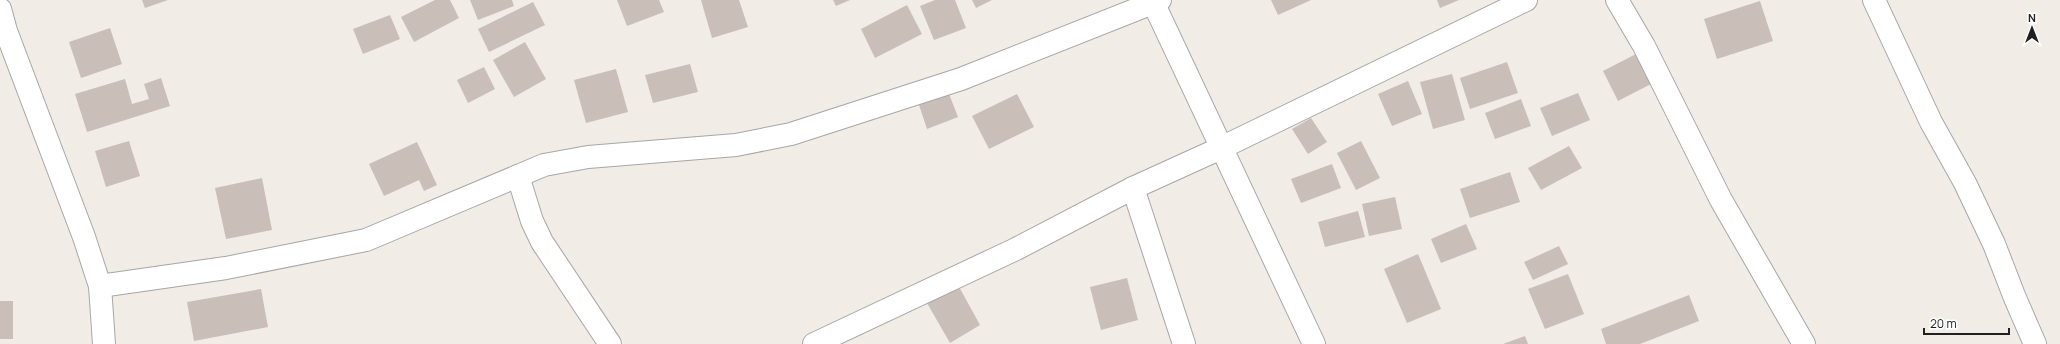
<svg xmlns="http://www.w3.org/2000/svg" width="2060" height="344" font-family="Manrope,sans-serif">
<style>
.building{fill:#cabeb8}
.lines{fill:none;stroke-linecap:round;stroke-linejoin:round}
.minor-casing{stroke:#a7a7a7;stroke-width:24}
.minor{stroke:#fff;stroke-width:22}
</style>
<rect width="100%" height="100%" fill="#f1ece6"/>
<!-- building -->
<g class="building">
<polygon points="142,0 168,0 145,8"/>
<polygon points="435,0 450,0 459,18 414,42 401,17"/>
<polygon points="470,0 512,0 514,6 478,20"/>
<polygon points="617,0 659,0 664,12 627,26"/>
<polygon points="701,0 739,0 748,27 712,38"/>
<polygon points="833,0 850,0 836,6"/>
<polygon points="935,0 955,0 966,28 934,40 920,6"/>
<polygon points="972,0 992,0 976,8"/>
<polygon points="1271,0 1311,0 1278,15"/>
<polygon points="1437,0 1459,0 1440,8"/>
<polygon points="1760,1 1773,41 1717,59 1704,19"/>
<polygon points="533,2 545,25 489,52 478,29"/>
<polygon points="907,5 922,34 875,58 861,29"/>
<polygon points="390,15 400,39 363,54 353,29"/>
<polygon points="110,28 122,64 81,78 69,42"/>
<polygon points="525,42 546,79 514,97 493,60"/>
<polygon points="1636,54 1651,84 1618,101 1603,71"/>
<polygon points="1507,62 1518,93 1470,109 1460,78"/>
<polygon points="690,64 698,92 653,103 645,75"/>
<polygon points="484,67 495,89 468,103 457,80"/>
<polygon points="616,69 628,112 586,123 574,80"/>
<polygon points="1452,74 1465,120 1433,129 1420,82"/>
<polygon points="161,78 170,106 87,132 75,94 125,79 132,104 149,99 144,84"/>
<polygon points="1408,81 1422,114 1392,126 1378,94"/>
<polygon points="1578,93 1590,120 1552,136 1540,108"/>
<polygon points="949,94 958,117 927,129 919,105"/>
<polygon points="1017,94 1034,127 989,149 972,116"/>
<polygon points="1521,99 1531,126 1495,139 1485,113"/>
<polygon points="1311,118 1327,142 1308,154 1292,129"/>
<polygon points="129,141 140,176 106,187 95,151"/>
<polygon points="1361,141 1380,178 1356,190 1337,153"/>
<polygon points="417,142 437,185 424,191 419,180 384,196 369,164"/>
<polygon points="1569,146 1582,168 1541,190 1528,168"/>
<polygon points="1332,164 1341,188 1301,203 1291,179"/>
<polygon points="1510,172 1520,202 1470,218 1460,189"/>
<polygon points="262,178 272,230 226,239 215,188"/>
<polygon points="1395,197 1402,229 1369,236 1362,204"/>
<polygon points="1358,211 1365,237 1325,247 1318,222"/>
<polygon points="1466,224 1477,249 1441,263 1431,239"/>
<polygon points="1559,246 1568,264 1533,280 1524,262"/>
<polygon points="1418,254 1441,309 1407,323 1384,269"/>
<polygon points="1568,274 1584,314 1545,329 1528,289"/>
<polygon points="1127,278 1138,320 1101,330 1090,287"/>
<polygon points="958,285 980,325 950,343 927,303"/>
<polygon points="261,289 268,327 194,341 187,302"/>
<polygon points="1689,295 1699,321 1640,344 1606,344 1601,329"/>
<rect x="0" y="301" width="13" height="38"/>
<polygon points="1525,336 1528,344 1503,344"/>
</g>
<g class="lines">
<!-- minor casing -->
<g class="minor-casing">
<g id="minor">
<polyline points="1152,0 1314,344"/>
<polyline points="1617,0 1644,46 1721,200 1804,344"/>
<polyline points="1874,0 1931,122 1965,183 1994,244 2015,298 2035,344"/>
<polyline points="0,9 6,31 84,237 100,286 104,344"/>
<polyline points="518,176 532,221 542,242 610,344"/>
<polyline points="1133,188 1184,344"/>
<polyline points="100,286 226,268 366,240 544,165 588,157 736,145 791,134 961,79 1160,0"/>
<polyline points="814,344 1016,249 1133,188 1221,148 1526,0"/>
</g>
</g>
<!-- minor -->
<use href="#minor" class="minor"/>
</g>
<!-- north arrow -->
<g transform="translate(2032 28)" stroke="#ffffff" stroke-width="3" paint-order="stroke">
<path d="M0-3L7 15L0 10L-7 15Z" fill="#202020"/>
<text y="-6" font-size="11" font-weight="bold" text-anchor="middle" fill="#202020">N</text>
</g>
<!-- scale -->
<path d="M1924 328v6h85v-6" fill="none" stroke="#202020" stroke-width="2"/>
<text x="1930" y="328" font-size="12" fill="#202020" stroke="#ffffff" stroke-width="3" paint-order="stroke">20 m</text>
</svg>
